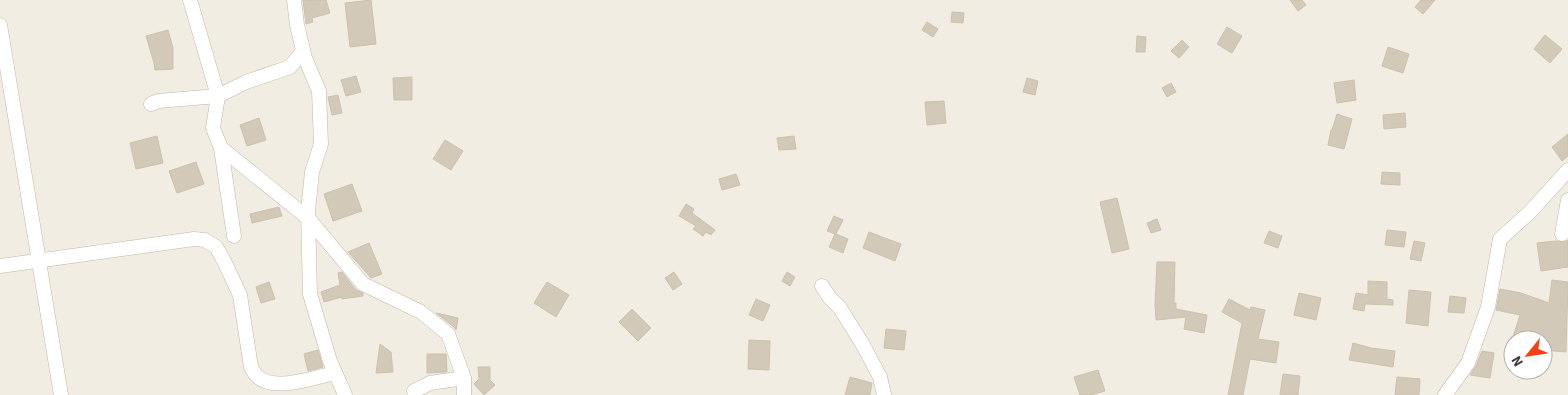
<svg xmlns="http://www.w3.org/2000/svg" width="1568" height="395" font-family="'Source Sans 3',sans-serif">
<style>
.building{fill:#d2c9b8;stroke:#cdc1ab}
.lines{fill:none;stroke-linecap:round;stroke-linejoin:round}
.street-casing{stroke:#bfb8a8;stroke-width:15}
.street{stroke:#fff;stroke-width:14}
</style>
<rect width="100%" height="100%" fill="#f1ede2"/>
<!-- building -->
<g class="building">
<polygon points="303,0 326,0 330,13 312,18 313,22 306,24"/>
<polygon points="371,0 376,44 350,47 345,3"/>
<polygon points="1290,0 1302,0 1306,5 1298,11"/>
<polygon points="1421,0 1435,0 1423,14 1415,7"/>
<polygon points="952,12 964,13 963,23 951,22"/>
<polygon points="927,22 938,29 933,37 922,30"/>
<polygon points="1227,27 1242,36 1232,53 1217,44"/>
<polygon points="168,30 173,48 173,69 155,70 154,63 146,36"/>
<polygon points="1545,35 1562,49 1550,63 1534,49"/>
<polygon points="1137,36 1146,37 1145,52 1136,52"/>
<polygon points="1182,40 1189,47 1179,58 1171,51"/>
<polygon points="1388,47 1409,54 1403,73 1382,66"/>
<polygon points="356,76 361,92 346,96 341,80"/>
<polygon points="412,77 412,100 394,100 393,78"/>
<polygon points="1027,78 1038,81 1035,95 1023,92"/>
<polygon points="1354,80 1356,100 1337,103 1334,83"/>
<polygon points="1171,83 1176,92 1167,97 1162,88"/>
<polygon points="338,95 342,113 332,115 328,97"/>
<polygon points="944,101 946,123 927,125 925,102"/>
<polygon points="1405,113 1406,127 1384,129 1383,115"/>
<polygon points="1337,114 1352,119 1344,149 1328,145 1331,130 1332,130"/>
<polygon points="259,118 266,140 247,146 240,125"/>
<polygon points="1568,134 1568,156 1562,161 1552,147"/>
<polygon points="157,136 163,163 136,169 130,143"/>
<polygon points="794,136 796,149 779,150 777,138"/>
<polygon points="445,140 463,151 451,170 433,159"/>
<polygon points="196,162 204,184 177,193 169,171"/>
<polygon points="1382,172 1400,173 1400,185 1381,184"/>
<polygon points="736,174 740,185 722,190 719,179"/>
<polygon points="352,184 362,211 333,221 324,194"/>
<polygon points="1117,198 1129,249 1112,253 1100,202"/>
<polygon points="686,204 694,209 692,213 715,230 711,235 706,232 703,236 693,229 696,226 679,216"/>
<polygon points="279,207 282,216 252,223 250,214"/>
<polygon points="834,216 843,220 836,234 848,239 843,253 829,247 835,234 827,231"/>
<polygon points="1157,219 1161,230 1151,233 1147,223"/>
<polygon points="1387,230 1406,232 1404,247 1385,245"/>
<polygon points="1269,231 1282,236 1278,248 1264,243"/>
<polygon points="869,232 901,244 895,261 863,248"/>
<polygon points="1568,240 1568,267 1541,271 1537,243 1556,241 1565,242"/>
<polygon points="1414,241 1425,243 1421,261 1410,259"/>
<polygon points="369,243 382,274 371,278 348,252"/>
<polygon points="1157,262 1175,262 1174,303 1176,303 1176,309 1207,315 1204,333 1184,329 1186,317 1156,320 1155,305"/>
<polygon points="342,272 356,290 363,293 363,296 342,299 342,297 324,302 321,292 340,285 338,273"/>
<polygon points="674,272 682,284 673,290 665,278"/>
<polygon points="787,272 795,277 790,286 782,281"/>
<polygon points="1552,280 1568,282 1566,352 1543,350 1543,340 1512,340 1520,315 1496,310 1500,289 1521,293 1549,303"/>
<polygon points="1368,281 1387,282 1387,299 1393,300 1393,305 1365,304 1364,311 1353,309 1356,293 1368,295"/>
<polygon points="269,282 275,299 261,303 256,287"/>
<polygon points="547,282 569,295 556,317 534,303"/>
<polygon points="1409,290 1431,292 1428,326 1406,323"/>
<polygon points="1299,293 1321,298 1316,320 1294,315"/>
<polygon points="1450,296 1466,298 1464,313 1448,312"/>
<polygon points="756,299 770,305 763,321 749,315"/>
<polygon points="1229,299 1250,310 1251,307 1265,310 1258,339 1279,342 1276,363 1250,359 1243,395 1228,395 1242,323 1222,312"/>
<polygon points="632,309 651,328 638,341 619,322"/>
<polygon points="436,313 458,318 456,330 454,327"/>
<polygon points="886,329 906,331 904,350 884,348"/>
<polygon points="749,340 770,341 769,370 748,369"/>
<polygon points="1353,343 1371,348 1395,351 1393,367 1349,360"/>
<polygon points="380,344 391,352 393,372 376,373"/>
<polygon points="318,350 323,367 308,371 304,354"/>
<polygon points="1482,351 1494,353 1490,378 1470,375 1476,366"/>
<polygon points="427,354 446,354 447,372 427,373"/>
<polygon points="478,367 490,367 490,380 495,385 484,395 474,384 479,379"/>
<polygon points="1098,370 1105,391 1091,395 1080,395 1074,377"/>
<polygon points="1283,374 1300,376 1298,395 1280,395"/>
<polygon points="850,377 872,383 870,395 845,395"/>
<polygon points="1397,377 1420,379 1419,395 1395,395"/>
</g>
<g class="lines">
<!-- street casing -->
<g class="street-casing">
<g id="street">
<polyline points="294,0 297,25 305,58 319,91 321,144 312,172 308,211 310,294 330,361 345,395"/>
<polyline points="0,25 61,395"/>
<polyline points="303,51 290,67 246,82 218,96 213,128 221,148 308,218 363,284 421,312 448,334 464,378 464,395"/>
<polyline points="151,104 158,101 218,96 190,0"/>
<polyline points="221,148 234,236"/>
<polyline points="1562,234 1568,200"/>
<path d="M0,266L194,239L205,240L216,247L224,261L240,295L251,367C253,370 255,375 258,377C275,392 316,377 335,373"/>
<polyline points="822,286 829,297 840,308 863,345 880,377 884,395"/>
<polyline points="414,391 430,383 464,378"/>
<polyline points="1445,395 1468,363 1488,307 1500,239 1530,212 1568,170"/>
</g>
</g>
<!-- street -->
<use href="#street" class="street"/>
</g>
<!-- north arrow -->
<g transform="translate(1528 355) rotate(240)"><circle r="24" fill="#ffffff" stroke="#b3b1ad"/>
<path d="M0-4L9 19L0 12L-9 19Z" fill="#f64014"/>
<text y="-8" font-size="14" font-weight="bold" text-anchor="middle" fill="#423d33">N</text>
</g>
</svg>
